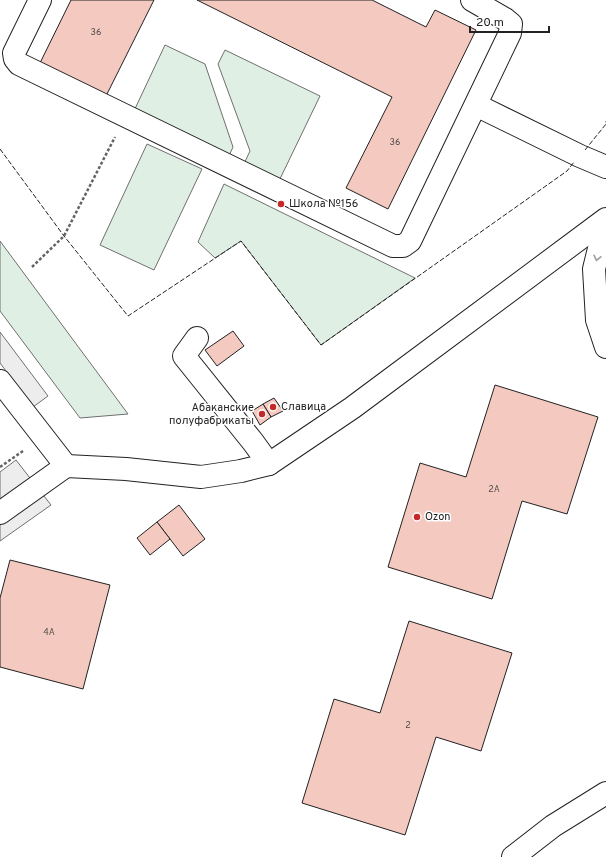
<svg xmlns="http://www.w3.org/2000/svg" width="606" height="857" font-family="Overpass,sans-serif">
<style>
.green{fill:#e0efe3;stroke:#6f6f6f}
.parking{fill:#ededed;stroke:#6f6f6f}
.building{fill:#f3c9c0;stroke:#222}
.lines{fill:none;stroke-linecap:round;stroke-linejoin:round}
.minor-casing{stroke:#222;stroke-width:24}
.path{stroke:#646464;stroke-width:2.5;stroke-dasharray:3 2;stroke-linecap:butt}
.minor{stroke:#fff;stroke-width:22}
.fence{stroke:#222;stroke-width:1;stroke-dasharray:5 2;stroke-linecap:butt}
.oneway{stroke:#9c9c9c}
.poi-dot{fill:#c62828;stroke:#fff;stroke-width:1.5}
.labels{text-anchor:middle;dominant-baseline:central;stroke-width:3;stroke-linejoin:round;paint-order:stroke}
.number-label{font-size:9px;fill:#564c4a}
.poi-label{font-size:11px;fill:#222;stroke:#fff;text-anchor:start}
</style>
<rect width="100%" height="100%" fill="#fff"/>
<!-- green -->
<g class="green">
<polygon points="165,45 205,64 233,147 228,158 133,113"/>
<polygon points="225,50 320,96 278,183 243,166 250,151 218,64"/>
<polygon points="147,144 202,169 154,270 100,245"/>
<polygon points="224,184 415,278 321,345 241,241 215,258 198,242"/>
<polygon points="0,241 128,414 80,418 0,311"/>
</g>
<!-- parking -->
<g class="parking">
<polygon points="0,332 48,396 33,407 0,363"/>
<polygon points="16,460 51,505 0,541 0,472"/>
</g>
<!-- building -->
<g class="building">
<polygon points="71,0 154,0 105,98 39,65"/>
<polygon points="197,0 372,0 426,27 435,10 476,30 388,209 346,188 392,97"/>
<polygon points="233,331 244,346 217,366 205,350"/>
<polygon points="495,385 598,417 567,514 522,501 492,599 388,567 420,463 466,477"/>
<polygon points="274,398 283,411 271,417 263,404"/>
<polygon points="263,404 271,417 260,425 252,411"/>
<polygon points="179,505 205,539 183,556 157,522"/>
<polygon points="157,522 170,539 150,555 137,538"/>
<polygon points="10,560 110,585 83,689 0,667 0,598"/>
<polygon points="409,621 512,653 481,751 436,737 405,835 302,803 334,699 380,713"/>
</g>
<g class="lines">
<!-- minor casing -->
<g class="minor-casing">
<g id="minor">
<polyline points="40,0 14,53 15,59 19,64 393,246 403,246 410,241 510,33 511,24 505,19 472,0"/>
<polyline points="476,105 580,156 606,167"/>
<polyline points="606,220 594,269 597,320 606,347"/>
<polyline points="197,338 184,356 253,442 269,464"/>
<polyline points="0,381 66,466 0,513"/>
<polyline points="66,466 126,469 201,477 241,471 269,464 352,408 606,219"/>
<polyline points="513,857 553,826 606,793"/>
</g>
</g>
<!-- path -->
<g class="path">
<polyline points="32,267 64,236 115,137"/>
<polyline points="0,467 23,451"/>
</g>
<!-- minor -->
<use href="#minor" class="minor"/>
<!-- fence -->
<g class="fence">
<polyline points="0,149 64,236 128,316 241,241 321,345 567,171 574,162"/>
<polyline points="585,150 606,124 606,121"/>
</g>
</g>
<!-- one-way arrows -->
<defs><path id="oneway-chevron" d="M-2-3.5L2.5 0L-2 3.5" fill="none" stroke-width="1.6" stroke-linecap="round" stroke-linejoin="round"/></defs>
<use class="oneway" href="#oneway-chevron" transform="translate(597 258) rotate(103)"/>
<!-- markers -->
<g class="poi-dot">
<circle cx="281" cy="204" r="4"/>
<circle cx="273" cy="407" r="4"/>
<circle cx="262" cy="414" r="4"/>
<circle cx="417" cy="517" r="4"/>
</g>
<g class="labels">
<!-- number labels -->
<g class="number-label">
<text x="96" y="32">36</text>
<text x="395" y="142">36</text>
<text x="494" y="489">2А</text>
<text x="49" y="632">4А</text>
<text x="408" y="725">2</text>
</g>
<!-- poi labels -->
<g class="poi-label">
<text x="289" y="204">Школа №156</text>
<text x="281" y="407">Славица</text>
<text x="254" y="408" text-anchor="end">Абаканские<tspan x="254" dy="13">полуфабрикаты</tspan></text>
<text x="425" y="517">Ozon</text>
</g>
</g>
<!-- scale -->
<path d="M470 26v6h79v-6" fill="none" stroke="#222222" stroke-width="2"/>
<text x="476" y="26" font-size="12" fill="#222222" stroke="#ffffff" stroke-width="3" paint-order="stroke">20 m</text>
</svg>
